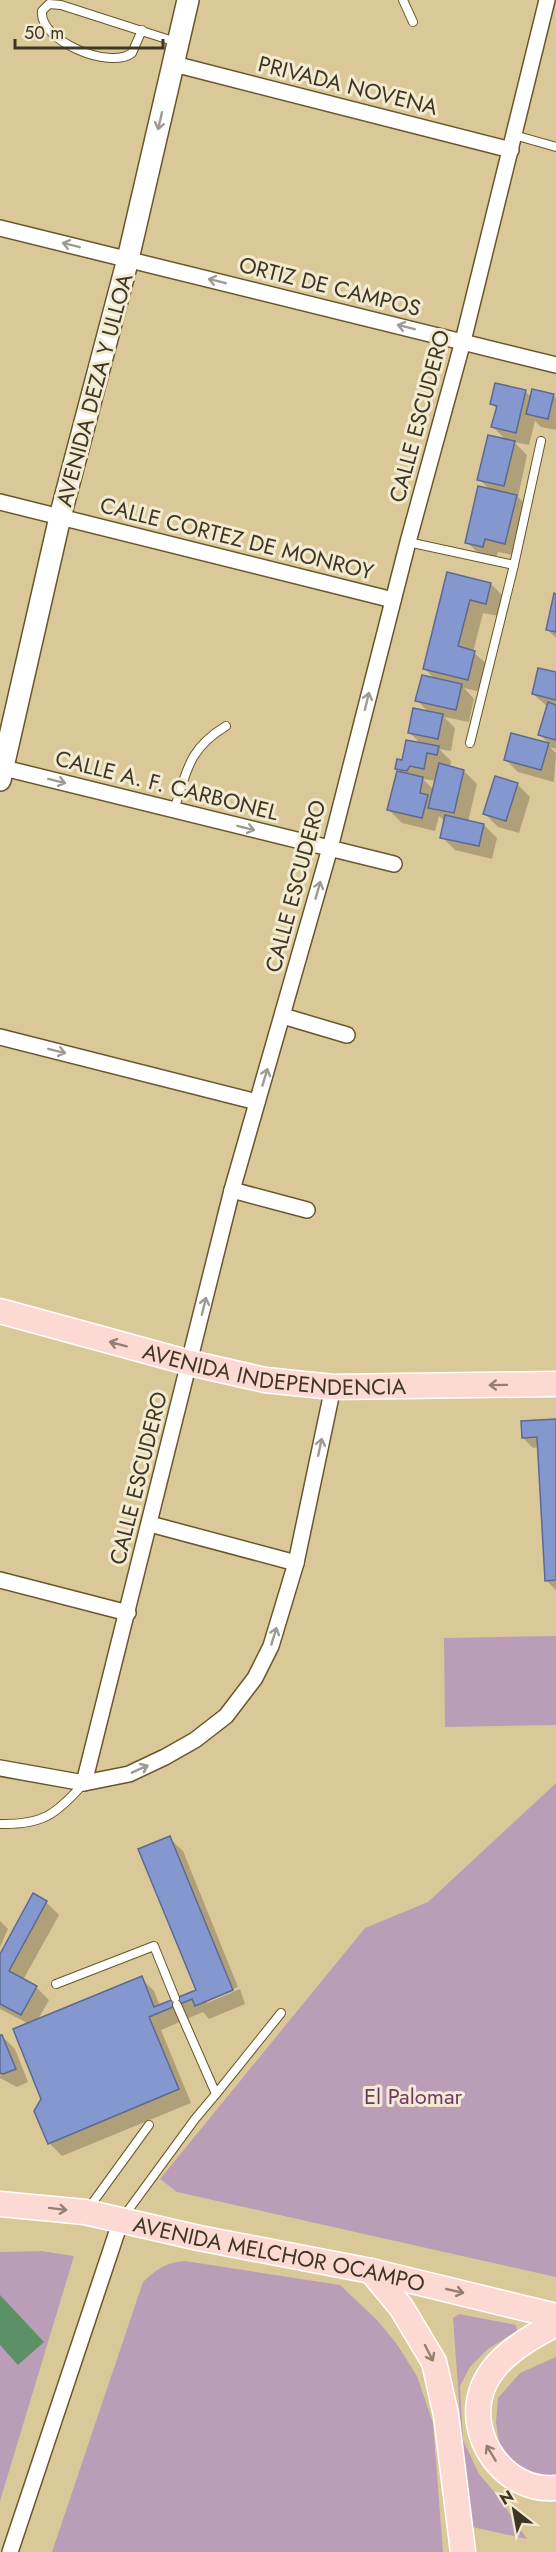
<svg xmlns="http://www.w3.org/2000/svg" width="556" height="2552" font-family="Jost,sans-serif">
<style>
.green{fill:#bb9db8}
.water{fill:#5c9066}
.shadow{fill:#0003;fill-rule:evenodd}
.building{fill:#8498cf;stroke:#5c6a92;stroke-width:1.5}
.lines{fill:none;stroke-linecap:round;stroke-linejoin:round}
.lane-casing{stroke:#68572b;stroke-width:10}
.street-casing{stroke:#68572b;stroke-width:18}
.secondary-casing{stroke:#68572b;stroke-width:24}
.primary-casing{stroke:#fff;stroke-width:27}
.lane{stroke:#fff;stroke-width:8}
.street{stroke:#fff;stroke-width:15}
.secondary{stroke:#fff;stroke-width:21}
.primary{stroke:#fdd9d3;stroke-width:24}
.oneway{stroke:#9e9a91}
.oneway2{stroke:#947f72}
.labels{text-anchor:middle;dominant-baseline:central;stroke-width:6;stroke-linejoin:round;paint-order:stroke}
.street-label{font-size:22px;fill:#3e3623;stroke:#f3ead2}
.park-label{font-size:22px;fill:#71356f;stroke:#f3ead2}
</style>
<rect width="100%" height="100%" fill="#dbc899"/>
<!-- green -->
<g class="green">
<polygon points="556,1636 556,1725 445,1727 444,1638"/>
<polygon points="556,1783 556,2277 177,2192 160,2179 365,1928 428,1902"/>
<polygon points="41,2251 74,2256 0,2501 0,2252"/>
<path d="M185,2261L340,2285L377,2320L396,2343L417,2376L433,2423L443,2552H52L143,2282C156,2269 167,2262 185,2261Z"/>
<polygon points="459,2314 516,2325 517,2331 488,2349 470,2367 460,2386 463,2440 479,2474 497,2495 527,2539 468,2526 453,2318"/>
<polygon points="556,2357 556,2478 529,2474 510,2466 500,2449 496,2422 498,2398 520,2373"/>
</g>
<!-- water -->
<polygon class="water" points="0,2295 44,2342 18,2365 0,2345"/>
<!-- shadow -->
<g class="shadow">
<polygon points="496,385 526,392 532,398 553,395 556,398 556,430 541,427 535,421 529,445 514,442 527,455 518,497 530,509 518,556 498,552 496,559 480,555 467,542 490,490 479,479 507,441 493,427 497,409 492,404"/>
<path d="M448,574L491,584L504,597L499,616L483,613L473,652L488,665L481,692L464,688L474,699L469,722L444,717L455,728L451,751L439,749L451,761L450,768L464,771L477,784L468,822L484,825L497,838L492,859L455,850L442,837L445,821L439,816L435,831L402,823L389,810L402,773L397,768L421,744L410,733L429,713L417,700L435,679L424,668ZM423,779L436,781L434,790Z"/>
<polygon points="556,595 556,638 548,630"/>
<polygon points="556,674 556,749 550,747 556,753 554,782 518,772 505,759 512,735 551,745 540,735 548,707 533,694"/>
<polygon points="517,784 530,797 519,833 498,827 485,814"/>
<polygon points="556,1420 556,1590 546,1580 539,1447 533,1448 523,1438"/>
<polygon points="169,1838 183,1851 238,1987 207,2000 207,2003 240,1989 245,2004 209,2019 203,2012 161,2030 191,2103 62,2156 49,2143 29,2024 0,2009 0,1957 46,1902 59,1915 23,1980 36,1987 49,2000 37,2021 141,1978 154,1991 160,2006 198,1990"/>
<polygon points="0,1921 8,1929 0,1947"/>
<polygon points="2,2036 15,2049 28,2082 17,2087 0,2078"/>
</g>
<!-- building -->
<g class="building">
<polygon points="495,383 526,390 516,433 491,427 497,406 490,404"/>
<polygon points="532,389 554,394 548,419 526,414"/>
<polygon points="488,435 515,441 504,486 477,480"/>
<polygon points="478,486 517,495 505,544 485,539 483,547 465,543"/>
<polygon points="447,572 491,583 486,604 470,600 458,646 475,651 468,680 423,669"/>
<polygon points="554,593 556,594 556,632 546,630"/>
<polygon points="538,668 556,672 556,700 532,694"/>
<polygon points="422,675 462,684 456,710 415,701"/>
<polygon points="548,702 556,705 556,740 538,735"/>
<polygon points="413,708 443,714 438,739 408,733"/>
<polygon points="511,733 549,743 541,770 504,760"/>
<polygon points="406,740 439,746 437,755 427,753 424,769 410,766 407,771 395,769 397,759 402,760"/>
<polygon points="439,763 464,770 454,813 428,808"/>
<polygon points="397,771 423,777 420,793 428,795 422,818 387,810"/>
<polygon points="495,776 518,783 506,821 483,814"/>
<polygon points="445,815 484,824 479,846 440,838"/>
<polygon points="556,1419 556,1580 545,1581 537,1437 522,1438 521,1421"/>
<polygon points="170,1836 233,1990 195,2006 192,1999 149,2017 179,2089 48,2144 34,2111 41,2099 13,2029 142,1976 154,2007 196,1990 138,1849"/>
<polygon points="33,1893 47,1901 9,1971 37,1986 21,2015 0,2004 0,1954"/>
<polygon points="0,2035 2,2035 16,2069 3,2074 0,2073"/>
</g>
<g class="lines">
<!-- lane casing -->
<g class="lane-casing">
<g id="lane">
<polyline points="403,0 413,22"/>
<path d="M142,30L132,53C110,70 39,41 42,11L49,4L61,5L176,42"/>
<polyline points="514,135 556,147"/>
<polyline points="408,542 514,565"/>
<polyline points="470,743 514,565 541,441"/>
<path d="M174,810C187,771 188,749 226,726"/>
<path d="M0,1824C42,1825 56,1815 84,1783"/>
<polyline points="56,1984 154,1946 175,1998"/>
<polyline points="216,2094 281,2013"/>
<polyline points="88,2209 149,2125"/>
<polyline points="124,2216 195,2119 216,2094 177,2005"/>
</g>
</g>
<!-- street casing -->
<g class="street-casing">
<g id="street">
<polyline points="174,64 511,150"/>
<polyline points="0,228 556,365"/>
<polyline points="0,502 393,600"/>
<polyline points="0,767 394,864"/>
<polyline points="283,1016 347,1035"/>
<polyline points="0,1037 257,1102"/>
<polyline points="232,1190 307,1210"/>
<polyline points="150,1524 296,1563"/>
<polyline points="0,1580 128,1613"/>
<polyline points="0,1768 84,1783 129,1774 165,1757 195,1740 226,1716 255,1678 271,1646 296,1563 333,1387"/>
<polyline points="84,1783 232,1190 330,848 408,542 463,341 547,0"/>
<polyline points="10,2552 121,2220"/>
</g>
</g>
<!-- secondary casing -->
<g class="secondary-casing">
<polyline id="secondary" points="0,780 60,517 128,259 188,0"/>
</g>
<!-- primary casing -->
<g class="primary-casing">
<g id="primary">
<path id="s1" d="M0,1311L190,1363L265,1380L333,1387L556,1384"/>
<path id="s2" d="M0,2204L85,2212L199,2238L371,2271L556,2316"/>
<polyline points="371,2271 401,2307 434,2362 446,2415 463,2552"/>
<path d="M556,2324C529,2338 495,2357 483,2387C464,2435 504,2493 556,2488"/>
</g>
</g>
<!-- lane -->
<use href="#lane" class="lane"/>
<!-- street -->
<use href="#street" class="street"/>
<!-- secondary -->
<use href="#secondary" class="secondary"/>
<!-- primary -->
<use href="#primary" class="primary"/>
</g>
<!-- one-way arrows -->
<defs><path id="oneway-shaft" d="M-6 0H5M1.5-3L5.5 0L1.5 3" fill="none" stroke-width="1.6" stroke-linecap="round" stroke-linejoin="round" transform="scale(1.5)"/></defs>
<g class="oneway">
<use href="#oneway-shaft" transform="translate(160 121) rotate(103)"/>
<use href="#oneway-shaft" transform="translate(71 245) rotate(-166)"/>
<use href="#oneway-shaft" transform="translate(217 281) rotate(-166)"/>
<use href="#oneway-shaft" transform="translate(406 327) rotate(-166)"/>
<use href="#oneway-shaft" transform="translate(367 701) rotate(-76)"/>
<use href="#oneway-shaft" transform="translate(57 781) rotate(14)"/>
<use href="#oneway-shaft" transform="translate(246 828) rotate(14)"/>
<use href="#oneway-shaft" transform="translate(318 890) rotate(-74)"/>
<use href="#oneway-shaft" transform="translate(57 1051) rotate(14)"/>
<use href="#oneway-shaft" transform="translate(265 1077) rotate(-73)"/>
<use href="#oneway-shaft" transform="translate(204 1306) rotate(-76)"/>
<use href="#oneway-shaft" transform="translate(320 1447) rotate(-78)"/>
<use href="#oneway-shaft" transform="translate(274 1636) rotate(-73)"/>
<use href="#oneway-shaft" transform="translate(140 1769) rotate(-24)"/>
</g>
<g class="oneway2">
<use href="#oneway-shaft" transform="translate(118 1344) rotate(-165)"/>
<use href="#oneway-shaft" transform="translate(498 1385) rotate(179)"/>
<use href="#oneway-shaft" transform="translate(58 2209) rotate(7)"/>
<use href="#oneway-shaft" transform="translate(455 2291) rotate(13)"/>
<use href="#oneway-shaft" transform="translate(429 2353) rotate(63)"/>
<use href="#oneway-shaft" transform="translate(491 2453) rotate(-121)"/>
</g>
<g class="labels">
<!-- street labels -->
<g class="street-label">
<text transform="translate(348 85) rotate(14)">PRIVADA NOVENA</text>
<text transform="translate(330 286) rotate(14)">ORTIZ DE CAMPOS</text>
<text transform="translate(94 390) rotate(-75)">AVENIDA DEZA Y ULLOA</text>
<text transform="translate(419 416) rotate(-75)">CALLE ESCUDERO</text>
<text transform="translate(237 538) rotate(14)">CALLE CORTEZ DE MONROY</text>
<text transform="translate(167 785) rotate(14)">CALLE A. F. CARBONEL</text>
<text transform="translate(295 886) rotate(-75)">CALLE ESCUDERO</text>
<text stroke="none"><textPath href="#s1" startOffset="282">AVENIDA INDEPENDENCIA</textPath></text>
<text transform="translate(138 1478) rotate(-76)">CALLE ESCUDERO</text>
<text stroke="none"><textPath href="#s2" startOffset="284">AVENIDA MELCHOR OCAMPO</textPath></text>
</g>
<!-- park labels -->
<g class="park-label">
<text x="413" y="2096">El Palomar</text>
</g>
</g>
<!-- north arrow -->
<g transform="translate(514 2510) rotate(329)" stroke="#f3ead2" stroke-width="4.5" paint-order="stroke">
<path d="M0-4.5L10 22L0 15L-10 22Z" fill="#3e3623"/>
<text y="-9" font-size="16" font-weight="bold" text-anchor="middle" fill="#3e3623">N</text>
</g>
<!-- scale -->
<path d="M15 39v9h148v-9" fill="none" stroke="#3e3623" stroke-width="3"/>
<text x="24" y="39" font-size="18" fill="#3e3623" stroke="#f3ead2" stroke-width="4.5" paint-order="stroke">50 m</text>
</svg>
